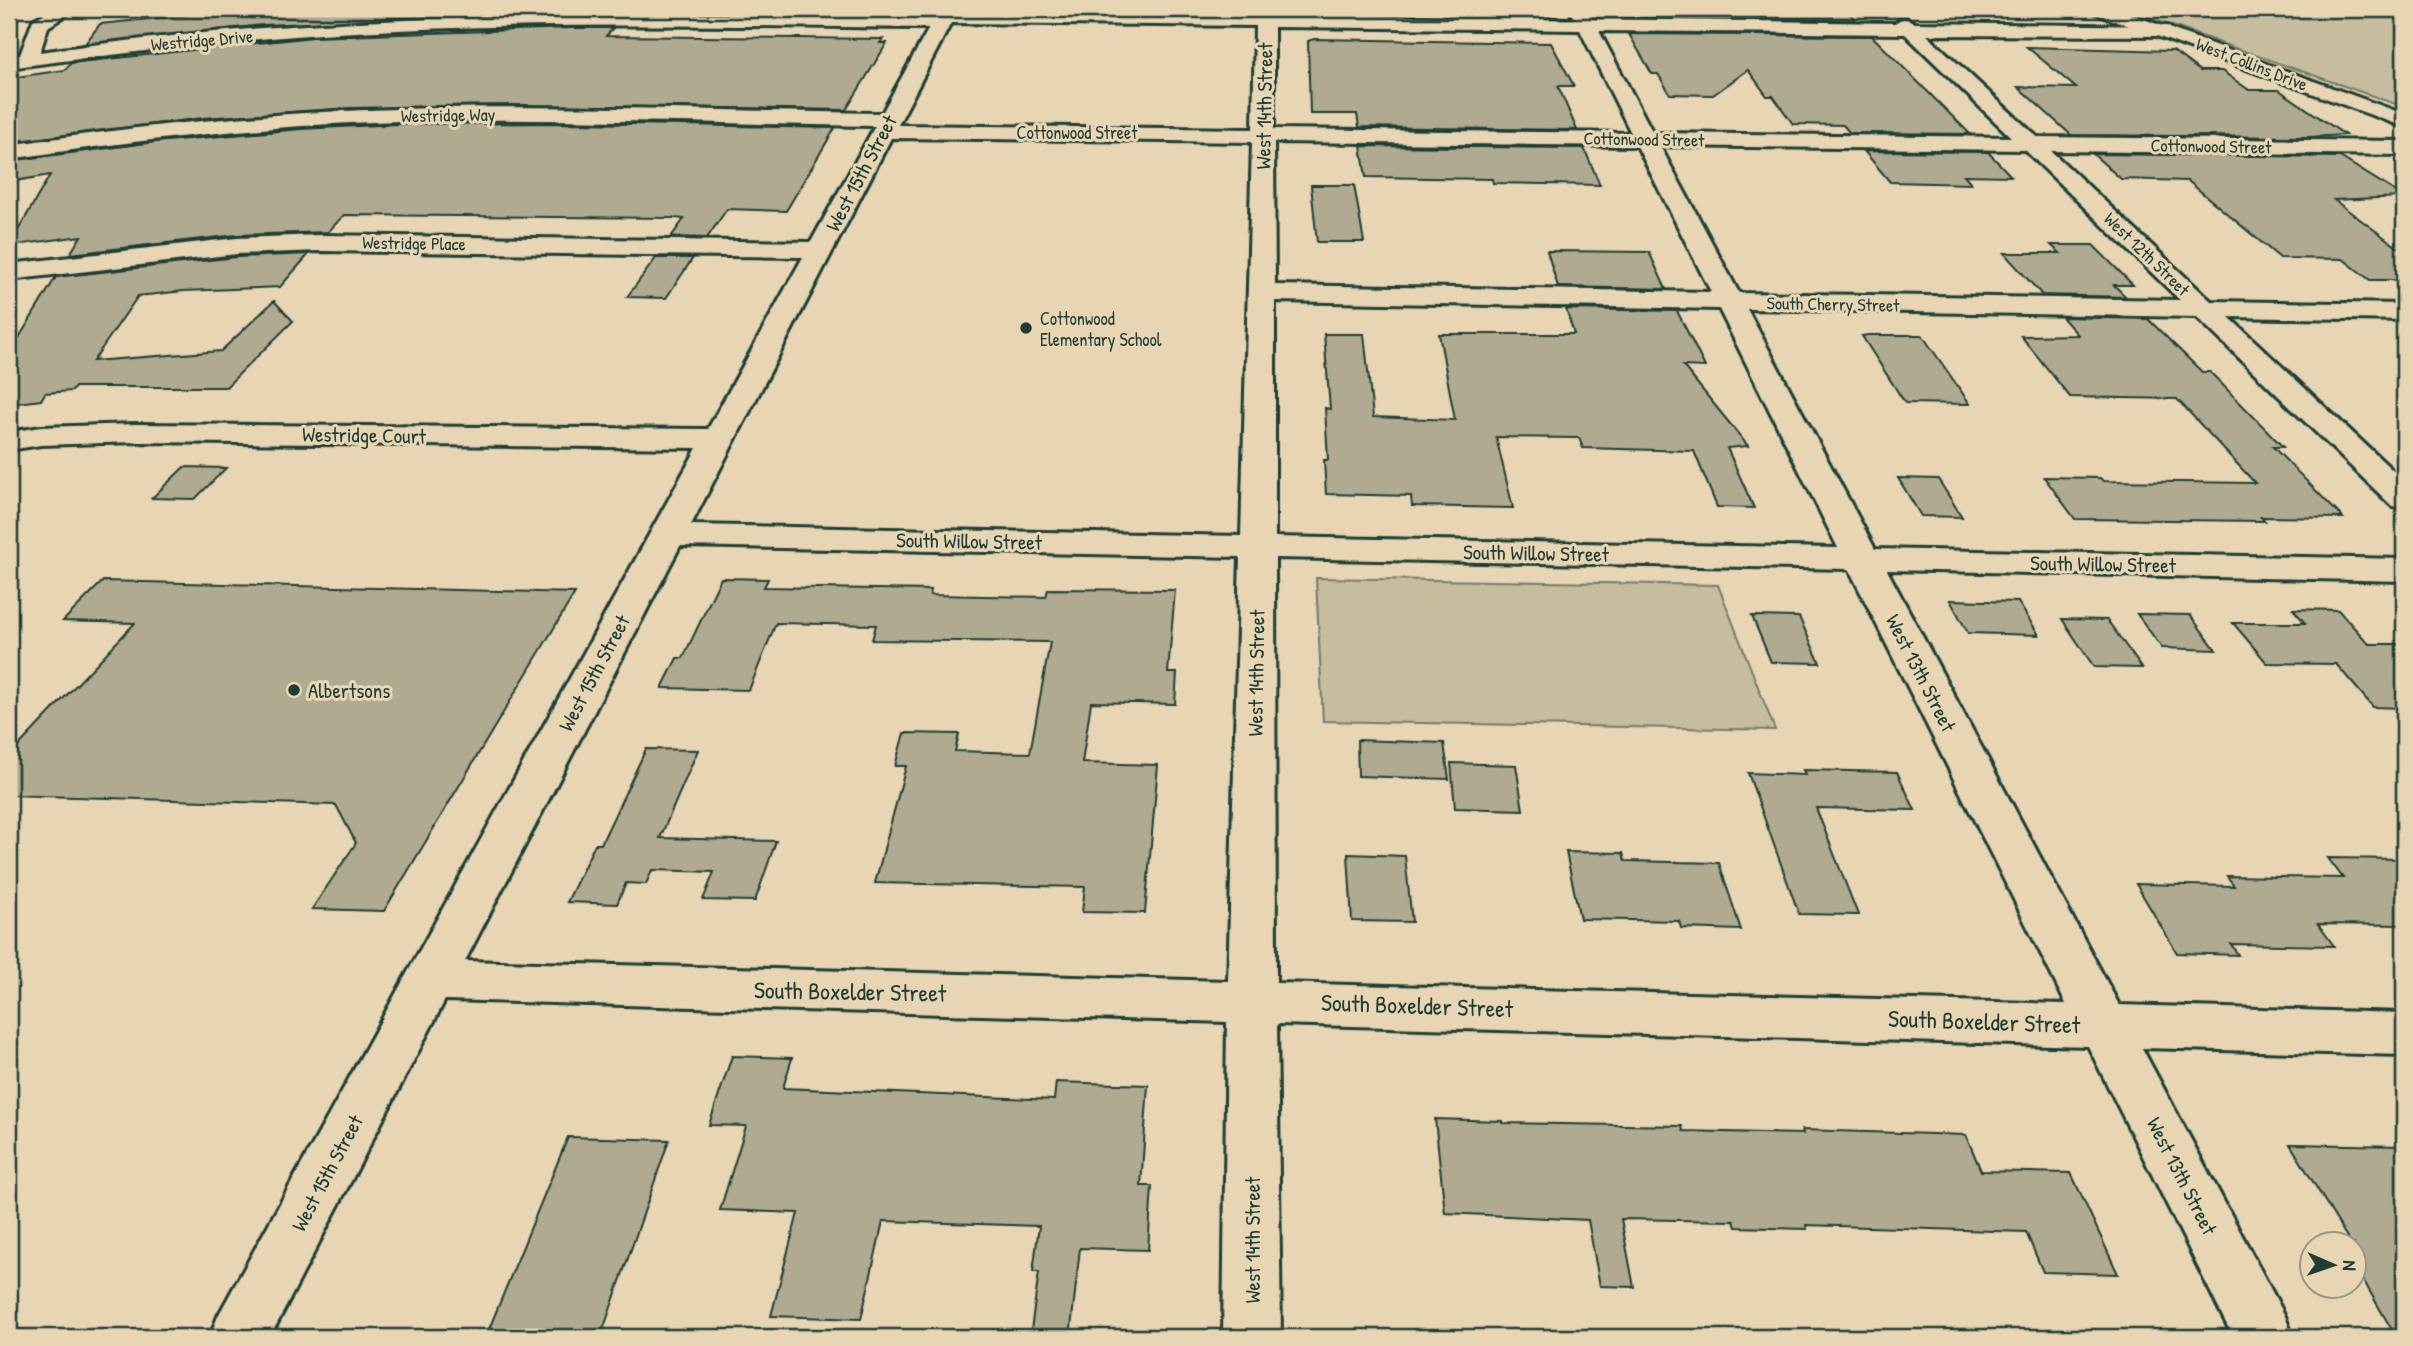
<svg xmlns="http://www.w3.org/2000/svg" width="2413" height="1346" font-family="'Patrick Hand',sans-serif">
<style>
.green{fill:#c6bc9e;stroke:#727c69;stroke-width:2}
.building{fill:#b0ab90;stroke:#1f3d34;stroke-width:2}
.lines{fill:none;stroke-linecap:round;stroke-linejoin:round}
.minor-casing{stroke:#1f3d34;stroke-width:6}
.major-casing{stroke:#1f3d34;stroke-width:6}
.minor{fill:#e7d5b3;fill-rule:evenodd}
.major{fill:#e7d5b3;fill-rule:evenodd}
.poi-dot{fill:#1f3d34;stroke:#e7d5b3;stroke-width:2.5}
.labels{text-anchor:middle;dominant-baseline:central;stroke-width:6;stroke-linejoin:round;paint-order:stroke}
.far-street-label{font-size:18px;fill:#1f3d34;stroke:#e7d5b3}
.far-poi-label{font-size:18px;fill:#1f3d34;stroke:#e7d5b3;text-anchor:start}
.street-label{font-size:21px;fill:#1f3d34;stroke:#e7d5b3}
.poi-label{font-size:21px;fill:#1f3d34;stroke:#e7d5b3;text-anchor:start}
.near-street-label{font-size:24px;fill:#1f3d34;stroke:#e7d5b3}
</style>
<rect width="100%" height="100%" fill="#e7d5b3"/>
<filter id="ink" filterUnits="userSpaceOnUse"><feTurbulence type="fractalNoise" baseFrequency=".0143" numOctaves="2"/><feDisplacementMap in="SourceGraphic" scale="14" xChannelSelector="R" yChannelSelector="G"/><feConvolveMatrix kernelMatrix="1 2 1 2 8 2 1 2 1" color-interpolation-filters="sRGB"/></filter>
<g filter="url(#ink)">
<!-- green -->
<g class="green">
<polygon points="2124,9 2404,9 2404,107"/>
<polygon points="1316,578 1718,585 1775,730 1323,721"/>
</g>
<!-- building -->
<g class="building">
<polygon points="339,9 632,9 628,13 487,15 263,25 85,44 100,24 229,11 226,17"/>
<polygon points="1615,9 1845,9 1856,20 1619,17"/>
<polygon points="572,28 613,28 606,36 883,39 880,43 887,43 846,110 520,105 350,108 203,118 9,142 9,78 65,70 71,63 313,37"/>
<polygon points="1629,34 1872,36 1970,134 1850,133 1843,125 1793,124 1773,96 1767,96 1748,70 1713,95 1670,94 1658,74 1652,74"/>
<polygon points="1314,39 1551,43 1574,86 1558,86 1577,130 1359,127 1357,114 1310,114 1308,41"/>
<polygon points="2027,47 2173,51 2200,71 2222,71 2249,90 2279,90 2345,135 2309,137 2071,135 2018,87 2076,88"/>
<polygon points="578,123 835,128 786,211 727,209 707,238 671,237 684,219 675,218 344,215 328,232 237,235 70,254 81,236 9,246 50,175 9,182 9,161 155,142 301,129 399,124"/>
<polygon points="1361,146 1584,148 1600,185 1493,183 1492,179 1366,177"/>
<polygon points="1864,151 1988,152 2011,176 1964,175 1972,184 1890,182"/>
<polygon points="2093,154 2340,157 2404,197 2334,200 2404,252 2404,280 2370,280 2343,259 2280,258 2188,181 2121,179"/>
<polygon points="1311,185 1354,185 1364,242 1317,242"/>
<polygon points="2051,245 2093,245 2133,285 2114,285 2126,297 2042,295 2004,253 2060,253"/>
<polygon points="1547,251 1649,252 1666,289 1558,287"/>
<polygon points="309,254 280,287 184,291 138,296 93,361 221,351 274,301 293,321 226,387 75,387 72,391 45,393 41,400 9,404 9,354 56,277 237,257"/>
<polygon points="656,258 693,258 666,298 627,297"/>
<polygon points="1566,309 1677,311 1705,367 1683,366 1748,446 1727,448 1754,508 1717,507 1694,451 1583,448 1579,438 1496,437 1513,508 1412,506 1411,496 1326,494 1324,460 1328,460 1325,408 1330,409 1324,334 1364,334 1373,417 1455,420 1439,334 1574,334"/>
<polygon points="2062,317 2148,319 2202,372 2210,372 2251,414 2283,447 2273,447 2343,518 2261,517 2265,521 2075,519 2044,477 2100,478 2103,481 2255,483 2177,399 2070,397 2021,336 2078,335"/>
<polygon points="1868,335 1922,335 1970,404 1905,403 1862,336"/>
<polygon points="184,467 226,468 195,499 152,498"/>
<polygon points="1898,478 1938,479 1962,517 1921,516"/>
<polygon points="721,578 768,579 764,587 931,590 930,595 1046,597 1048,589 1175,590 1168,673 1177,673 1175,704 1091,702 1082,763 1158,765 1145,913 1082,912 1085,887 875,883 906,766 895,766 904,733 959,734 955,751 1030,753 1050,642 872,640 876,625 776,623 749,690 662,688 677,658 683,658"/>
<polygon points="103,581 575,593 384,911 312,909 356,843 336,805 9,795 9,756 135,623 63,621"/>
<polygon points="1950,600 2018,602 2039,635 1968,633"/>
<polygon points="2293,609 2338,610 2369,644 2404,644 2404,708 2373,707 2336,664 2267,663 2233,623 2305,623"/>
<polygon points="2137,614 2190,615 2216,650 2162,648"/>
<polygon points="1752,616 1799,617 1820,663 1771,662"/>
<polygon points="2062,619 2107,620 2142,668 2094,667"/>
<polygon points="1357,740 1444,743 1449,779 1358,776"/>
<polygon points="646,749 698,750 660,838 776,841 755,901 703,900 714,872 652,870 646,884 626,883 617,904 567,902 595,844 601,844"/>
<polygon points="1451,763 1516,765 1523,810 1455,808"/>
<polygon points="1803,770 1897,772 1915,810 1816,808 1858,915 1799,914 1748,773 1805,775"/>
<polygon points="1566,852 1623,853 1625,861 1719,863 1741,930 1681,928 1679,921 1580,919"/>
<polygon points="1348,854 1405,856 1412,922 1352,921"/>
<polygon points="2328,858 2404,859 2404,925 2318,924 2334,946 2231,944 2238,955 2177,953 2136,884 2234,886 2227,876 2343,878"/>
<polygon points="732,1056 792,1058 783,1088 1054,1100 1056,1082 1148,1085 1141,1186 1152,1186 1148,1250 1080,1248 1070,1337 1030,1337 1039,1272 1033,1272 1039,1226 883,1221 861,1319 771,1316 798,1213 720,1210 746,1126 709,1125"/>
<polygon points="1435,1119 1502,1121 1502,1123 1682,1126 1683,1131 1803,1134 1802,1130 1966,1135 1981,1171 2071,1173 2118,1274 2043,1272 2026,1232 1806,1225 1807,1229 1736,1227 1734,1221 1621,1219 1634,1287 1600,1286 1588,1220 1445,1213"/>
<polygon points="568,1137 669,1140 602,1333 489,1329"/>
<polygon points="2290,1144 2404,1146 2404,1337 2396,1337 2354,1264 2354,1244 2351,1244"/>
</g>
<g class="lines">
<!-- minor casing -->
<g class="minor-casing">
<path id="minor" d="M53,9H75L48,27L40,52C338,9 636,14 935,17L940,9H958L957,12L1256,15V9H1274V15L1574,19L1569,9H1587L1593,19L1895,23L1904,17L1915,23L2167,26L2176,32L2174,36L1927,35L2037,137L2404,141V155L2051,151L2211,301L2404,304V320L2229,317L2404,481V509L2392,506L2197,317L1747,309L1875,549L2404,559V581L1887,570L2119,1005L2404,1013V1055L2142,1048L2285,1316L2293,1337H2233L2088,1046L1277,1024L1281,1337H1223L1227,1022L445,1000L270,1337H210L218,1316L697,448L136,442L41,445L9,450V432L41,427L136,424L708,429L803,257L320,251L237,254L9,280V264L237,238L320,235L811,242L875,126C716,124 558,117 399,121C268,125 138,140 9,159V145C138,126 269,112 399,109C560,104 721,111 882,113L929,28C738,26 548,22 357,32C240,38 125,53 9,68V56L20,55L33,20ZM951,23L1255,26L1253,129L898,125ZM1274,27L1580,30L1631,133L1274,129ZM1599,31L1905,34L2011,137L1653,133ZM891,138L1252,142L1241,536L691,525ZM1274,142L1637,146L1711,292L1275,285ZM1660,146L2025,150L2180,300L1739,293ZM1275,301L1719,309L1838,548L1275,537ZM680,546L1240,557L1228,981L465,961ZM1275,558L1849,569L2066,1004L1276,983Z"/>
</g>
<!-- major casing -->
<g class="major-casing">
<polygon id="major" points="2091,9 2116,9 2404,114 2404,127 2094,13"/>
</g>
<!-- minor -->
<use href="#minor" class="minor"/>
<!-- major -->
<use href="#major" class="major"/>
</g>
</g>
<!-- markers -->
<g class="poi-dot">
<circle cx="1026" cy="328" r="7"/>
<circle cx="294" cy="690" r="7"/>
</g>
<g class="labels">
<!-- far-street labels -->
<g class="far-street-label">
<text transform="translate(202 40) rotate(-5)">Westridge Drive</text>
<text transform="translate(2252 64) rotate(21)">West Collins Drive</text>
<text transform="translate(448 115) rotate(-1)">Westridge Way</text>
<text x="1077" y="132">Cottonwood Street</text>
<text transform="translate(1644 139) rotate(1)">Cottonwood Street</text>
<text transform="translate(2211 146) rotate(1)">Cottonwood Street</text>
<text transform="translate(414 243) rotate(1)">Westridge Place</text>
<text transform="translate(2147 254) rotate(44)">West 12th Street</text>
<text transform="translate(1833 304) rotate(1)">South Cherry Street</text>
</g>
<!-- far-poi labels -->
<g class="far-poi-label">
<text x="1040" y="318">Cottonwood<tspan x="1040" dy="21">Elementary School</tspan></text>
</g>
<!-- street labels -->
<g class="street-label">
<text transform="translate(1264 106) rotate(-89)">West 14th Street</text>
<text transform="translate(861 173) rotate(-62)">West 15th Street</text>
<text transform="translate(364 435) rotate(1)">Westridge Court</text>
<text transform="translate(969 541) rotate(1)">South Willow Street</text>
<text transform="translate(1536 553) rotate(1)">South Willow Street</text>
<text transform="translate(2103 564) rotate(1)">South Willow Street</text>
<text transform="translate(594 673) rotate(-62)">West 15th Street</text>
<text transform="translate(1256 673) rotate(-89)">West 14th Street</text>
<text transform="translate(1921 673) rotate(63)">West 13th Street</text>
<text transform="translate(327 1173) rotate(-62)">West 15th Street</text>
<text transform="translate(2182 1176) rotate(63)">West 13th Street</text>
<text transform="translate(1252 1240) rotate(-90)">West 14th Street</text>
</g>
<!-- poi labels -->
<g class="poi-label">
<text x="308" y="690">Albertsons</text>
</g>
<!-- near-street labels -->
<g class="near-street-label">
<text transform="translate(850 991) rotate(1)">South Boxelder Street</text>
<text transform="translate(1417 1005) rotate(2)">South Boxelder Street</text>
<text transform="translate(1984 1021) rotate(2)">South Boxelder Street</text>
</g>
</g>
<!-- margin -->
<rect width="2413" height="1346" fill="none" stroke="#e7d5b3" stroke-width="35"/>
<rect x="18" y="18" width="2378" height="1311" fill="none" stroke="#1f3d34" stroke-width="2.5" filter="url(#ink)"/>
<!-- north arrow -->
<g transform="translate(2333 1265) rotate(92)"><circle r="33" fill="#e7d5b3" stroke="#979880" stroke-width="2"/>
<path d="M0-5L12 26L0 18L-12 26Z" fill="#1f3d34"/>
<text y="-10" font-size="19" font-weight="bold" text-anchor="middle" fill="#1f3d34">N</text>
</g>
</svg>
